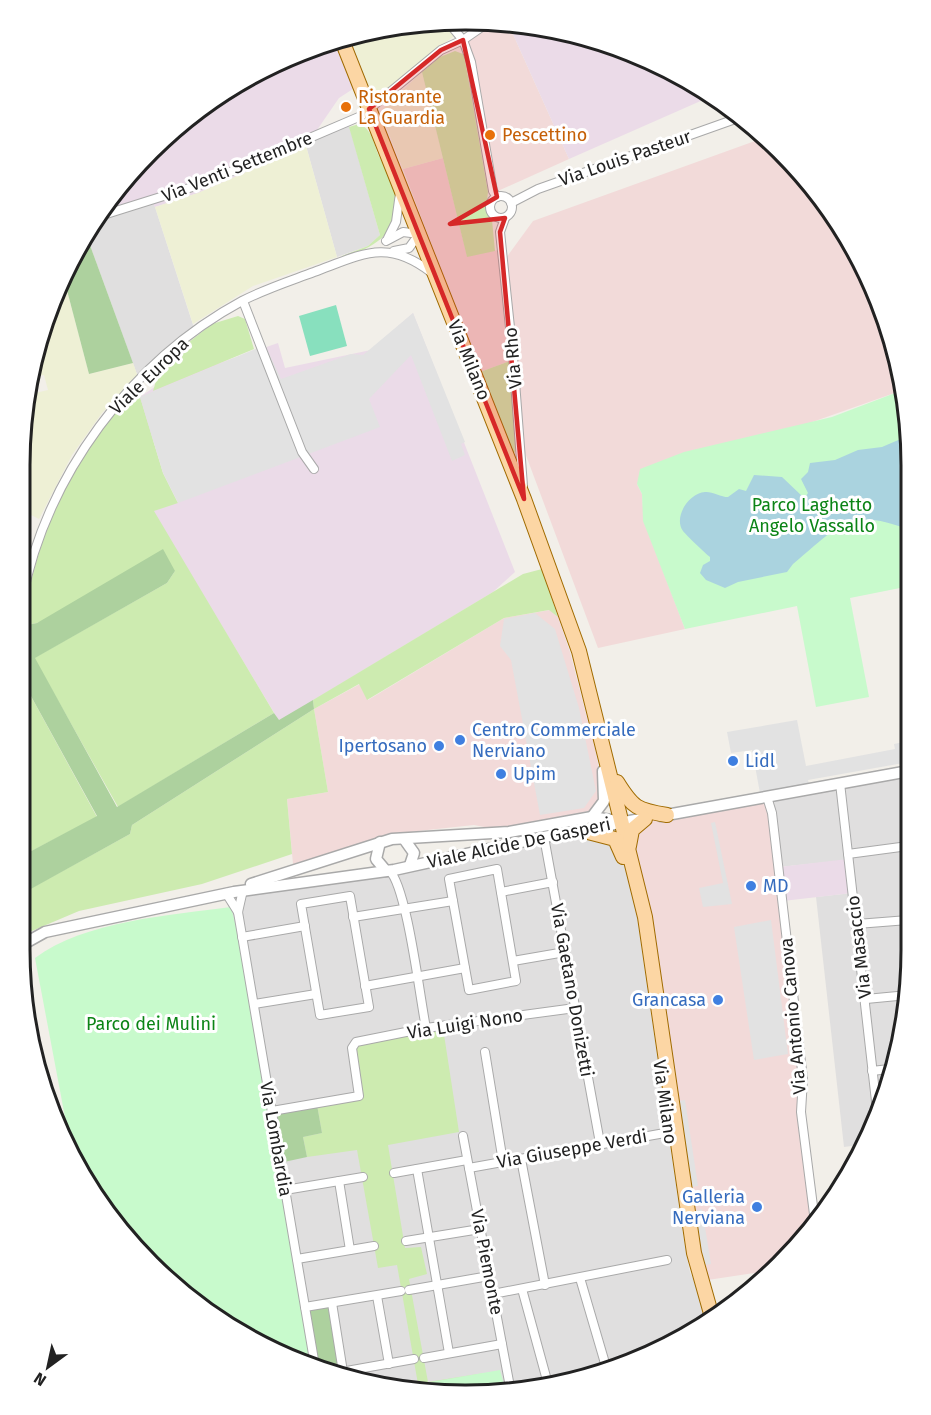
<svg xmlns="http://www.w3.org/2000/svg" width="931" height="1415" font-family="'Fira Sans',sans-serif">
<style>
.residential{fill:#e0dfdf}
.commercial{fill:#f2dad9}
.industrial{fill:#ebdbe8}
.farmland{fill:#eef0d5}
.grass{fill:#cdebb0}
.forest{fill:#add19e}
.park{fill:#c8facc}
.pitch{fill:#88e0be}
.parking{fill:#e2e2e2}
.water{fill:#aad3df}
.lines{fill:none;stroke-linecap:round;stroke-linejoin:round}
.minor-casing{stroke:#a9a9a9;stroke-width:10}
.tertiary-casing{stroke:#a9a9a9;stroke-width:13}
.primary-casing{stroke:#a06b00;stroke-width:16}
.minor{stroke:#fff;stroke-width:8}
.tertiary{stroke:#fff;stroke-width:10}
.primary{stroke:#fcd6a4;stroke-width:14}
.marked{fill:#d62828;fill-opacity:0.2;stroke:#d62828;stroke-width:4.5;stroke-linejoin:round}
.food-dot{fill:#e8710a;stroke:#fff;stroke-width:2}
.shop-dot{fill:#3f7fe0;stroke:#fff;stroke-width:2}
.labels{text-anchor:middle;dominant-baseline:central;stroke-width:6;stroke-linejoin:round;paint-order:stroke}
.food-label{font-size:18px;fill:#c56008;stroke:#fff;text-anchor:start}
.street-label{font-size:18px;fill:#222;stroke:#fff}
.park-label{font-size:18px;fill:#0c8416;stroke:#fff}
.shop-label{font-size:18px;fill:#366cbe;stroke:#fff;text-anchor:start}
.rim{fill:none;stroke:#222;stroke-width:3}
</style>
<rect width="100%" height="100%" fill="#f2efe9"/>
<!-- residential -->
<g class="residential">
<polygon points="349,125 380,235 368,246 337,257 305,142"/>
<polygon points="154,204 194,328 138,377 87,237 98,220"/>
<polygon points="909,773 908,1008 866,1144 844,1147 816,897 852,893 847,860 779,867 774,802 775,796"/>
<polygon points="622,824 635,882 637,917 685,1248 690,1272 710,1318 689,1336 581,1380 487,1390 484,1373 405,1387 339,1372 300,1310 233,918 224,896"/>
</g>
<!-- commercial -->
<g class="commercial">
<polygon points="493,22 508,23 569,159 500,190 488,192 461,43"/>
<polygon points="766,137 820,194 866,269 896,350 903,390 637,484 642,494 644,521 685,629 598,648 524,450 506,258 533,221"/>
<polygon points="443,158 467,256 498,250 510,361 480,372 403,169"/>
<polygon points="550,610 558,617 570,652 595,749 603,788 595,810 494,829 474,825 418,831 379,838 293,864 287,799 328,792 314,709 360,684 368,700 504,618"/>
<polygon points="767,797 803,1079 801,1112 815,1222 801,1244 768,1271 701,1281 623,822"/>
</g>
<!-- industrial -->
<g class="industrial">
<polygon points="508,23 524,23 609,43 689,79 712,96 569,159"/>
<polygon points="338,39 356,87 339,98 306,146 198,193 155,207 153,204 98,220 130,171 194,111 269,65"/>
<polygon points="413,313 515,572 493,592 279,721 153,511 178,502 137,399 159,384 278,343 285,368 371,350"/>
<polygon points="848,859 852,893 783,901 779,867"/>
</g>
<!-- farmland -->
<g class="farmland">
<polygon points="437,20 441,21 454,36 381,93 372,94 349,35"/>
<polygon points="422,72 443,158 403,169 383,119 383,109"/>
<polygon points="306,146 337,257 253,286 193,324 155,207 198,193"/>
<polygon points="63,275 89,374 133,363 138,377 102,413 72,455 39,519 31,515 22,534 23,407 27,395 48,390 44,375 32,377"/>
</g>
<!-- grass -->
<g class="grass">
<polygon points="455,51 463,54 465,60 488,192 486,209 492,220 495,251 467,257 422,72 440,57"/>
<path d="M359,124C371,128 374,143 378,154C384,167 393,183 396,197C403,232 371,249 344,257L342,256L368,246L380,235L349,127Z"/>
<polygon points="238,316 245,319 254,349 153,391 161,364 212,324"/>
<polygon points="510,361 516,451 512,455 480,372"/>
<path d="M132,393L140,397L163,473L178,503L154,511L274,713L118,807L34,658L167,583L175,571L37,623L22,626V622C35,555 57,486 99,431C109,418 121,406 132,393Z"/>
<polygon points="542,569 558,617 549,610 504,618 367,700 359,684 314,709 328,792 287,799 292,854 202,884 79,911 20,936 28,890 130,834 132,825 314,709 313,700 523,574"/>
<polygon points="21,678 97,817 20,857"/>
<polygon points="443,1028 459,1132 388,1145 405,1248 421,1247 427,1274 409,1279 428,1382 484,1373 487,1390 437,1395 418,1384 397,1265 378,1268 357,1150 307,1157 303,1137 322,1133 317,1105 362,1097 355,1050 358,1045"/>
</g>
<!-- forest -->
<g class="forest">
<polygon points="87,237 133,363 89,374 63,275"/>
<polygon points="163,549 175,571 167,583 35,658 117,807 274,713 279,720 313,700 314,709 132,825 130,834 29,890 20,933 20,857 97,816 21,678 22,626 37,623"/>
<polygon points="317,1105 322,1133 303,1137 307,1157 284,1162 274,1113"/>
<polygon points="194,1303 300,1310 328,1307 339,1372 310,1365"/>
</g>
<!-- park -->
<g class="park">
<polygon points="903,390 911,437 910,586 850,598 869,697 816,707 797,606 685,629 643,521 642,494 637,484 640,469 684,452 832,417"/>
<path d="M231,907L240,943L311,1365L295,1362L194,1303L95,1198L71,1149L35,958C84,921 171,915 231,907Z"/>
<polygon points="500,1370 505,1388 437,1395 402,1387"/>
</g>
<!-- pitch -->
<polygon class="pitch" points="336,305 347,346 310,356 299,316"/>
<!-- parking -->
<g class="parking">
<polygon points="413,313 465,442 461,444 465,455 452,461 411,355 369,399 380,427 178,503 163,473 140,397 265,345 281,379 351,354 363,355"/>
<polygon points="535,613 555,629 579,708 596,791 584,808 540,815 511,660 500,646 504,619"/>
<polygon points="797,720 806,766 895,749 894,744 909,741 909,762 808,780 809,784 760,793 752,750 731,753 727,732"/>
<polygon points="715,822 732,904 703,907 699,888 723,883 711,823"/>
<polygon points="771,920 788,1054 754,1060 734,927"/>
<polygon points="685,1100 698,1186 692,1187 679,1101"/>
<polygon points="702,1209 711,1264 704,1265 695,1211"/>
</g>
<!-- water -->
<path class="water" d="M910,435V530C848,506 838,527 793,564L787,572L738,582L725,588L706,580L700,573L703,565L710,561V557C705,553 686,535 683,531C673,517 689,493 705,492C711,491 721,497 728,497L739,489L746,491L754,475L782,477L802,496H806L808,493L801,479L808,472L810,463L835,460L858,450L882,447Z"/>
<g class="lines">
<!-- minor casing -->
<g class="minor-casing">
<g id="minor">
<polyline points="447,21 463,40 471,62 493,191 497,197"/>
<circle cx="501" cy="207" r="11"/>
<polyline points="511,203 538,189 741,117"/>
<polyline points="100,216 202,184 361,116 441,50 463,40 489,22"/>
<polyline points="505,218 500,232 513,356 523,486"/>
<polyline points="388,238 396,222 400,193"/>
<polyline points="386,241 403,232 419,234 409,248 394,251"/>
<polyline points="243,301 302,452 314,469"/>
<path d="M22,600C46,476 131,361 242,301C265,289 290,281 314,272C363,254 387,238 432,273"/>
<polyline points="840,783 877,1110"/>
<polyline points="767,797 772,813 803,1079 801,1112 815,1222"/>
<polyline points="544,837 600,1143"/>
<polyline points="848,854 908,846"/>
<polygon points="497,869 516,981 469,990 449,879"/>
<path d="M389,870C407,886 420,999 426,1028"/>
<polyline points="243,890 238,912 315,1366"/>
<polyline points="501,892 553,882"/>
<polyline points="226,893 238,912"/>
<polygon points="350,896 369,1007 320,1015 301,904"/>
<polyline points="353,917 453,901"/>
<polyline points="857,924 908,920"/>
<polyline points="242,937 305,926"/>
<polyline points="513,961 565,952"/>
<polyline points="365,986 465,968"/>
<polyline points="866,999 908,995"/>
<polyline points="254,1004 316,994"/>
<polyline points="485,1052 503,1162"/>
<polyline points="872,1071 889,1069"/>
<polyline points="272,1111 359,1096 352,1048 356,1042 426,1028 575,1008"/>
<polyline points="463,1136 510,1387"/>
<polyline points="521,1159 545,1285"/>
<polyline points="469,1168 676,1131"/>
<polyline points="417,1169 449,1353"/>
<polyline points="394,1173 467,1160"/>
<polyline points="339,1181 350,1250"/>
<polyline points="285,1190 363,1177"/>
<polyline points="406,1241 480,1229"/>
<polyline points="297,1259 374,1246"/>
<polyline points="580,1278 607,1370"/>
<polyline points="522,1289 548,1384"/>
<polyline points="409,1290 489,1276"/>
<polyline points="493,1294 667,1260"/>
<polyline points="377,1296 389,1364"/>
<polyline points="332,1303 343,1372"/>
<polyline points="305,1307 401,1291"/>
<polyline points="424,1358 502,1344"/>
<polyline points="341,1372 414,1359"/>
</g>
</g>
<!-- tertiary casing -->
<g class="tertiary-casing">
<g id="tertiary">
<polyline points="661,816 909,771"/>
<polyline points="592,817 604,801 603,771"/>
<polyline points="404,839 414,853 410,865"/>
<polyline points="380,842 376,859 386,871"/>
<polyline points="251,884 392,839 509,832 592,817 617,821"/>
<polyline points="20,946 45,932 234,892 394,870 544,837 646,818"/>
</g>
</g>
<!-- primary casing -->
<g class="primary-casing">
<g id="primary">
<polyline points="341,38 524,499 579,651 645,917 694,1253 712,1317"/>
<path d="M617,782C633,808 637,810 667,815"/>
<polyline points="584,831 615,839 623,857"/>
<polyline points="629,846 632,830 645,819"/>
</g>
</g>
<!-- minor -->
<use href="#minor" class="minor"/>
<!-- tertiary -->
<use href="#tertiary" class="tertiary"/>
<!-- primary -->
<use href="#primary" class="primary"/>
</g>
<!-- marked area -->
<path class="marked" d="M463,40L497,197L450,224L505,218L500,232L524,499L369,109L441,50Z"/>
<!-- markers -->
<g class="food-dot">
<circle cx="346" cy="107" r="6"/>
<circle cx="490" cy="135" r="6"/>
</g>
<g class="shop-dot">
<circle cx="460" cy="740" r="6"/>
<circle cx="439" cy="746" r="6"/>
<circle cx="733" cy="761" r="6"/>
<circle cx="501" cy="774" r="6"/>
<circle cx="751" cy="886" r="6"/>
<circle cx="718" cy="1000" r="6"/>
<circle cx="757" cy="1207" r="6"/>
</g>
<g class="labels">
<!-- food labels -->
<g class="food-label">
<text x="358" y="97">Ristorante<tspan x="358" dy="21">La Guardia</tspan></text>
<text x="502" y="135">Pescettino</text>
</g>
<!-- street labels -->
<g class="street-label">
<text transform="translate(625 158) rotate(-19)">Via Louis Pasteur</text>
<text transform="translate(237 167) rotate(-22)">Via Venti Settembre</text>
<text transform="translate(513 358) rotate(-95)">Via Rho</text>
<text transform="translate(469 360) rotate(68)">Via Milano</text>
<text transform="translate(149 376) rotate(-44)">Viale Europa</text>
<text transform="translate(519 843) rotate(-12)">Viale Alcide De Gasperi</text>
<text transform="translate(859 947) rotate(-97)">Via Masaccio</text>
<text transform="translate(572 990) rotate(80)">Via Gaetano Donizetti</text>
<text transform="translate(793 1016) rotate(-95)">Via Antonio Canova</text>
<text transform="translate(465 1024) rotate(-9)">Via Luigi Nono</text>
<text transform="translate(665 1102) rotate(82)">Via Milano</text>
<text transform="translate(276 1139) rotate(80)">Via Lombardia</text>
<text transform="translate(572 1149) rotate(-10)">Via Giuseppe Verdi</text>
<text transform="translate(487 1262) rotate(79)">Via Piemonte</text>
</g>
<!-- park labels -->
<g class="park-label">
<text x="812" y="505">Parco Laghetto<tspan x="812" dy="21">Angelo Vassallo</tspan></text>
<text x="151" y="1024">Parco dei Mulini</text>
</g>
<!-- shop labels -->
<g class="shop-label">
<text x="472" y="730">Centro Commerciale<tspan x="472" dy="21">Nerviano</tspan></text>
<text x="427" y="746" text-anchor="end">Ipertosano</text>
<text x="745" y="761">Lidl</text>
<text x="513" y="774">Upim</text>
<text x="763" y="886">MD</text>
<text x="706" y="1000" text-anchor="end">Grancasa</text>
<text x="745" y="1197" text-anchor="end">Galleria<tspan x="745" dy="21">Nerviana</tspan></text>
</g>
</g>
<!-- crop -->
<path d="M0 0H931V1415H0ZM465 30H466A435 435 0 0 1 901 465V950A435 435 0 0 1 466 1385H465A435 435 0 0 1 30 950V465A435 435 0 0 1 465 30Z" fill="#fff" fill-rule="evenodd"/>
<path class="rim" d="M465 30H466A435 435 0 0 1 901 465V950A435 435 0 0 1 466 1385H465A435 435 0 0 1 30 950V465A435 435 0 0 1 465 30Z"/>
<!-- north arrow -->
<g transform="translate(48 1367) rotate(213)" stroke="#ffffff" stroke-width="4.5" paint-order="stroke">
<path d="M0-4.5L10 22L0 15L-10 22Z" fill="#222222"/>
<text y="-9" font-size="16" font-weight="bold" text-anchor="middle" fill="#222222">N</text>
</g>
</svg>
